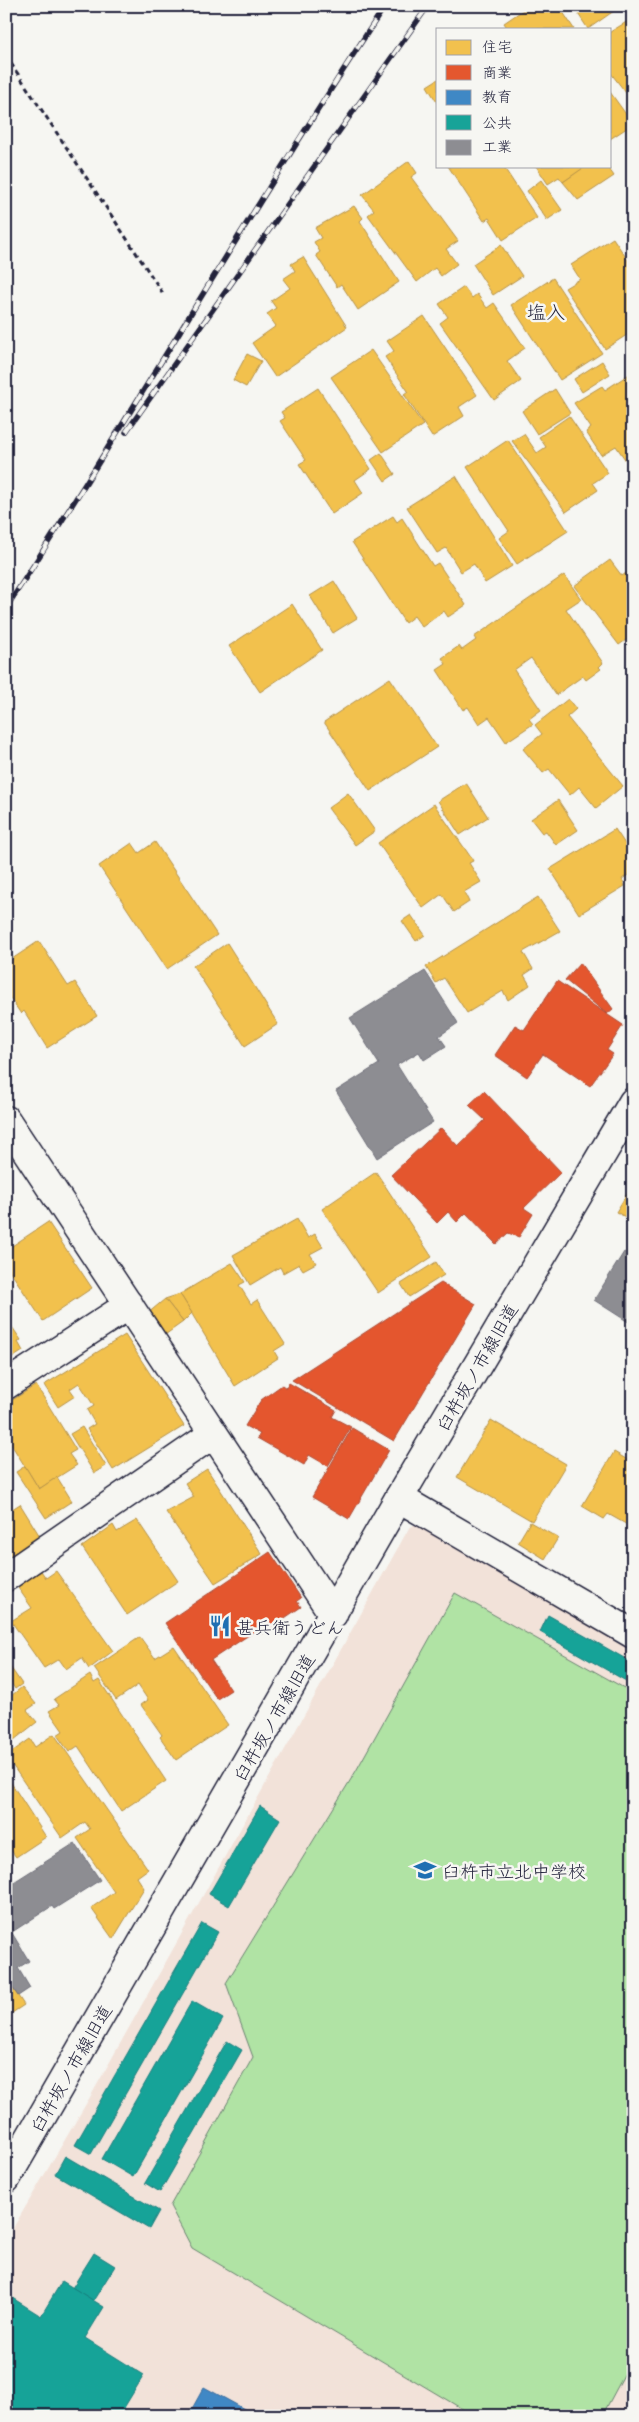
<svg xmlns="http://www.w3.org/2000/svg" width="639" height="2422" font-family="'Playpen Sans','Klee One',sans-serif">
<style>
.built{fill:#f2e2d9}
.pitch{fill:#b0e3a4;stroke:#698270}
.homes{fill:#f2c14e;stroke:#b49148}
.shops{fill:#e4572e;stroke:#aa4732}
.schools{fill:#3f88c5;stroke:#36699c}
.public{fill:#17a398;stroke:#1a7c7c}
.industry{fill:#8d8d92;stroke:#6d6d78}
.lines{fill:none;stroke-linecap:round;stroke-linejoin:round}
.street-casing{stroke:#22223b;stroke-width:31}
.secondary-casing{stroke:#22223b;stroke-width:31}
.path{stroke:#22223b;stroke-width:3;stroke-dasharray:5 4;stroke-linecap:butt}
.street{stroke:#f6f6f2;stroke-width:28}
.secondary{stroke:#f6f6f2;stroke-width:28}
.rail-casing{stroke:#22223b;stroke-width:5.5}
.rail{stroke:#f6f6f2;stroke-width:4;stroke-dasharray:11;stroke-linecap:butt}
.labels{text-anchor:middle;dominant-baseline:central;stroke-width:5;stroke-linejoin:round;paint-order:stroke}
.street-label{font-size:18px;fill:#22223b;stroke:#f6f6f2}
.poi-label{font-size:18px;fill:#22223b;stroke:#f6f6f2;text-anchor:start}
.neighbourhood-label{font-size:19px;fill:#22223b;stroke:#f6f6f2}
</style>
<rect width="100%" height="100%" fill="#f6f6f2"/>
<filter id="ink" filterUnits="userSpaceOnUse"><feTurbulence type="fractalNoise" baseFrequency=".02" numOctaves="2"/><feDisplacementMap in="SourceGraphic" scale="10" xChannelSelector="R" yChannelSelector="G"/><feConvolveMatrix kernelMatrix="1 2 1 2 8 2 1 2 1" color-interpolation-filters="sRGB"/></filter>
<g filter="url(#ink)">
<!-- built -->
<polygon class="built" points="416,1524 633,1648 633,2416 6,2416 6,2240 93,2092 409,1528"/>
<!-- pitch -->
<polygon class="pitch" points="455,1593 633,1693 633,2358 602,2416 474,2416 192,2248 170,2206 253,2057 226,1983 356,1771"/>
<!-- homes -->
<g class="homes">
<polygon points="529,6 559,6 574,29 508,29 504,23"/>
<polygon points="573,6 621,6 588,29"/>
<polygon points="633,18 633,102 610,72 610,32"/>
<polygon points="438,79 438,104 427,86"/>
<polygon points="610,92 633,124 610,139"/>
<polygon points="409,161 417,173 411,177 458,241 446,249 457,264 441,276 435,268 417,282 368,215 374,210 362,195"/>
<polygon points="448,166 503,166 537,218 503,240 489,218 484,221"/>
<polygon points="536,166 586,166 587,167 563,182 559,177 548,184"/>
<polygon points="607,166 614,176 578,200 563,182 586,166"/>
<polygon points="541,180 562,210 547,220 527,191"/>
<polygon points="354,206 363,218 360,221 399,282 358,310 341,284 337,287 316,255 320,252 314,242 321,238 315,228"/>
<polygon points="613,238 633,268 633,331 605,349 565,288 580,279 571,265"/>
<polygon points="501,245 522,276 493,295 473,264"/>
<polygon points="303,257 347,327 275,377 252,343 276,326 267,314 276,308 271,301 290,288 283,279 295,271 291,264"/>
<polygon points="553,278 602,353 560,380 511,305"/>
<polygon points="464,287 472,298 477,294 487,308 494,303 525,348 507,361 521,381 494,400 440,323 448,317 439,304"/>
<polygon points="424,316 477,395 459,407 464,416 432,437 404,394 408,391 385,357 394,351 387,341"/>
<polygon points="371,350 423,425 383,452 331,377"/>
<polygon points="247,354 261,361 246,387 233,380"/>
<polygon points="602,361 610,374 582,392 574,379"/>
<polygon points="631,373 633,376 633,471 616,446 601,455 586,432 591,428 574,403 602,386 605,390"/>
<polygon points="318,388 371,469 355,480 363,493 332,514 299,464 306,460 280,421 285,418 281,412"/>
<polygon points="555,389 570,413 537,434 522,411"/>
<polygon points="569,416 608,473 593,483 598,490 566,512 512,441 524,434 537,453 546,447 539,437"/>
<polygon points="508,440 568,531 517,564 499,538 509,531 467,467"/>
<polygon points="381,453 395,474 385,481 371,460"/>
<polygon points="456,476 512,566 485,583 474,564 461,572 446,548 437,553 407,507"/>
<polygon points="393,516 397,522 402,518 433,566 438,563 466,605 448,617 444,611 422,627 414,616 405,623 352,542"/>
<polygon points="610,560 622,576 629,571 633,577 633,635 619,645 574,586"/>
<polygon points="564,575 581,599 566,609 603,663 599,667 601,669 586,680 583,676 556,695 531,658 514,670 541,710 529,719 533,724 506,742 489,717 479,724 468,707 463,710 437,670 446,664 442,658 459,646 462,650 476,640 474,637"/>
<polygon points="334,581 357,618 333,633 310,596"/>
<polygon points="292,604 322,650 260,692 229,646"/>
<polygon points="390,678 437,747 370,791 324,722"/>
<polygon points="568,699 576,709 567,717 623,786 596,808 579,787 570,795 549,769 543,773 523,749 542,734 535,725"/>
<polygon points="466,783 488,817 460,835 438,801"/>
<polygon points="348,793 375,831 355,845 328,808"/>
<polygon points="558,800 578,830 556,845 546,831 542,833 531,819"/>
<polygon points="434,804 472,859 473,861 469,863 481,882 464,892 469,902 454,912 442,894 423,908 378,843"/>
<polygon points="615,829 633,856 633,872 622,879 625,886 579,914 550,869"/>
<polygon points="155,842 217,935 167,969 99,866 132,843 139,853"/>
<polygon points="538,897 560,931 523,952 533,969 524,975 530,985 508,1000 503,991 467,1013 444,978 436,983 426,967"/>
<polygon points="411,915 425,935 416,941 402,921"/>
<polygon points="39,941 68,986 75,982 97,1016 47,1048 24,1011 21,1014 6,992 6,963"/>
<polygon points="227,943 278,1024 245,1046 193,966"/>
<polygon points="376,1172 432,1257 378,1293 322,1209"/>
<polygon points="633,1184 633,1221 616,1212"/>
<polygon points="297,1219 308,1238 315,1234 323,1247 310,1254 316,1263 303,1270 299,1264 283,1273 280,1267 250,1285 233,1255"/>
<polygon points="48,1222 92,1288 43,1321 6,1265 6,1250"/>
<polygon points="436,1262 444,1275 409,1297 401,1284"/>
<polygon points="232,1263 245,1282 239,1285 251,1304 257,1300 285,1344 274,1351 278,1358 235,1386 180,1294"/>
<polygon points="180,1294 192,1313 183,1322 165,1299"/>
<polygon points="165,1299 183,1322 162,1337 147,1314"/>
<polygon points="6,1318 21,1340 18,1342 23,1351 6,1362"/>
<polygon points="125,1335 184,1426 113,1470 87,1429 95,1424 87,1410 94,1406 79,1383 70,1389 75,1396 58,1407 44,1385"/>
<polygon points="36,1385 76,1450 69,1454 77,1465 39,1489 6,1436 6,1404"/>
<polygon points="491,1420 566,1464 532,1521 457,1477"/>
<polygon points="82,1427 106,1466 94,1473 70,1434"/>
<polygon points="614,1452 633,1463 633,1528 608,1514 604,1519 582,1506"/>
<polygon points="25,1466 39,1489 57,1477 72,1501 46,1518 16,1472"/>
<polygon points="207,1469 262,1554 215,1583 166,1512 194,1497 185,1483"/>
<polygon points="20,1504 41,1538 6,1559 6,1513"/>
<polygon points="137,1520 178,1581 127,1615 82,1547 113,1525 117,1532"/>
<polygon points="530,1522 558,1538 545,1559 518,1542"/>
<polygon points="39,1568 46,1578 56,1571 113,1651 89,1669 82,1658 66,1669 59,1659 44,1668 11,1621 32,1608 16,1585"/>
<polygon points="140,1637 155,1658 174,1646 228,1725 176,1760 160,1737 162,1735 141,1705 148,1700 138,1685 116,1700 94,1668"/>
<polygon points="6,1661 22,1684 15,1689 8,1678 6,1679"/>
<polygon points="90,1675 94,1683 99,1680 166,1781 121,1811 78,1746 69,1752 57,1735 63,1731 49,1711 59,1705 54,1699"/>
<polygon points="22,1687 36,1704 27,1710 37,1722 14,1740 6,1730 6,1725 12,1721 6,1714 6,1700"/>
<polygon points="54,1734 148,1869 137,1877 144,1888 113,1939 91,1908 114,1892 77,1838 90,1829 85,1822 62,1838 6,1756 30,1739 35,1747"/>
<polygon points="6,1775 46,1837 16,1857 6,1844"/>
<polygon points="6,1978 24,2005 6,2017"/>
</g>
<!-- shops -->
<g class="shops">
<polygon points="580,963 613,1009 607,1014 565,980"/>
<polygon points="557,981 623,1025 607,1050 613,1054 590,1086 543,1054 527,1077 495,1055 515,1025 524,1030"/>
<polygon points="484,1091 561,1172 524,1208 533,1214 519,1237 508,1233 496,1244 466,1213 457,1222 448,1212 437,1223 391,1175 441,1128 458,1146 485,1120 469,1105"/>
<polygon points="441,1283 476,1304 394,1441 292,1380"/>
<polygon points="289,1383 336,1410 332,1417 351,1427 328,1466 309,1455 304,1465 257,1438 260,1434 245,1426 261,1400 282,1385 286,1388"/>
<polygon points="352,1428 389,1450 349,1519 312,1497"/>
<polygon points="270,1552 301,1598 297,1601 301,1607 261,1634 258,1629 211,1660 231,1690 217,1699 165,1623"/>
</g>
<!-- schools -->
<polygon class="schools" points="204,2387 257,2416 188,2416"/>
<!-- public -->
<g class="public">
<polygon points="548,1615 633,1663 633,1685 540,1632"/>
<polygon points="260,1806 280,1819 229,1906 209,1894"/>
<polygon points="202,1923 218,1932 91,2154 75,2145"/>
<polygon points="192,2001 223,2019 133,2177 102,2159"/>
<polygon points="227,2041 242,2050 160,2192 145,2183"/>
<polygon points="65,2156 159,2211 149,2229 55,2174"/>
<polygon points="94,2253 115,2266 93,2301 72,2288"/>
<polygon points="62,2281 104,2307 85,2338 144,2375 119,2416 6,2416 6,2294 41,2316"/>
</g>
<!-- industry -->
<g class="industry">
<polygon points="425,971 458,1023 439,1036 446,1046 424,1060 419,1052 397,1065 433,1122 377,1158 336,1091 379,1064 350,1018"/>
<polygon points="624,1252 633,1257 633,1325 594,1300"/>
<polygon points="75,1843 100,1880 54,1909 52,1906 6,1936 6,1887"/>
<polygon points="12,1933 29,1961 18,1968 30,1988 18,1996 6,1978 6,1937"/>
</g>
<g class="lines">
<!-- street casing -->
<g class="street-casing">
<g id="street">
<polyline points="6,1120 333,1614"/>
<polyline points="6,1385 129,1305"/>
<polyline points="399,1498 633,1634"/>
<polyline points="6,1577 213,1434"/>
</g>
</g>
<!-- secondary casing -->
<g class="secondary-casing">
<polyline id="secondary" points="6,2179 399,1498 633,1102"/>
</g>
<!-- path -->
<polyline class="path" points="6,56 164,295"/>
<!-- street -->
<use href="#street" class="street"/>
<!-- secondary -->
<use href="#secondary" class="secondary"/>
<!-- rail casing -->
<g class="rail-casing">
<g id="rail">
<polyline points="126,432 428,6"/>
<path d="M6,608C136,409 254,204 385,6"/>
</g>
</g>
<!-- rail -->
<use href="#rail" class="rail"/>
</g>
</g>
<!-- icons -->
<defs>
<g id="restaurant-bare" transform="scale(1.725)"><path d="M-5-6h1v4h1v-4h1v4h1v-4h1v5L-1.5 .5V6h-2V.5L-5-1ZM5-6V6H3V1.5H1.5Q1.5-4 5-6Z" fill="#1f6fb2" stroke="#f6f6f2" stroke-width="2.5" paint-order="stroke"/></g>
<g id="school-bare" transform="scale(1.725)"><path d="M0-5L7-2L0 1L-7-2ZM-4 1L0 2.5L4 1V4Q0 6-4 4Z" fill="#1f6fb2" stroke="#f6f6f2" stroke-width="2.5" paint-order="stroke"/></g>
</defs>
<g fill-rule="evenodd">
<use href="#restaurant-bare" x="220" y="1626"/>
<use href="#school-bare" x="425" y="1870"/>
</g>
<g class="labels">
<!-- street labels -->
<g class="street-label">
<text transform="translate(476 1367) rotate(-60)">臼杵坂ノ市線旧道</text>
<text transform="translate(273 1717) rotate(-60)">臼杵坂ノ市線旧道</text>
<text transform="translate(70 2068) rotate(-60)">臼杵坂ノ市線旧道</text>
</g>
<!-- poi labels -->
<g class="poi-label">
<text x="236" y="1626">甚兵衛うどん</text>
<text x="442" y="1870">臼杵市立北中学校</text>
</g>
<!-- neighbourhood labels -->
<g class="neighbourhood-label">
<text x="546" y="311">塩入</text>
</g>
</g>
<!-- margin -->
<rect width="639" height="2422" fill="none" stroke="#f6f6f2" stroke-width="25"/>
<rect x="12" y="12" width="614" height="2397" fill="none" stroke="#22223b" stroke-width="2" filter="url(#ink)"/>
<!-- legend -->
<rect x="436" y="28" width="175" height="140" fill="#f6f6f2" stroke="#a1a1a9"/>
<rect x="446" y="40" width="25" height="15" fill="#f2c14e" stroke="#a1a1a9"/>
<text x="482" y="52" font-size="15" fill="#22223b">住宅</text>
<rect x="446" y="65" width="25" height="15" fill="#e4572e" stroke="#a1a1a9"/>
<text x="482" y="78" font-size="15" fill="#22223b">商業</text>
<rect x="446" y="90" width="25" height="15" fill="#3f88c5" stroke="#a1a1a9"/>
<text x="482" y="102" font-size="15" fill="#22223b">教育</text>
<rect x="446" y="115" width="25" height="15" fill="#17a398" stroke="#a1a1a9"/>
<text x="482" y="128" font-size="15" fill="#22223b">公共</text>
<rect x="446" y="140" width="25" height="15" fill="#8d8d92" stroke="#a1a1a9"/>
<text x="482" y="152" font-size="15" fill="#22223b">工業</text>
</svg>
